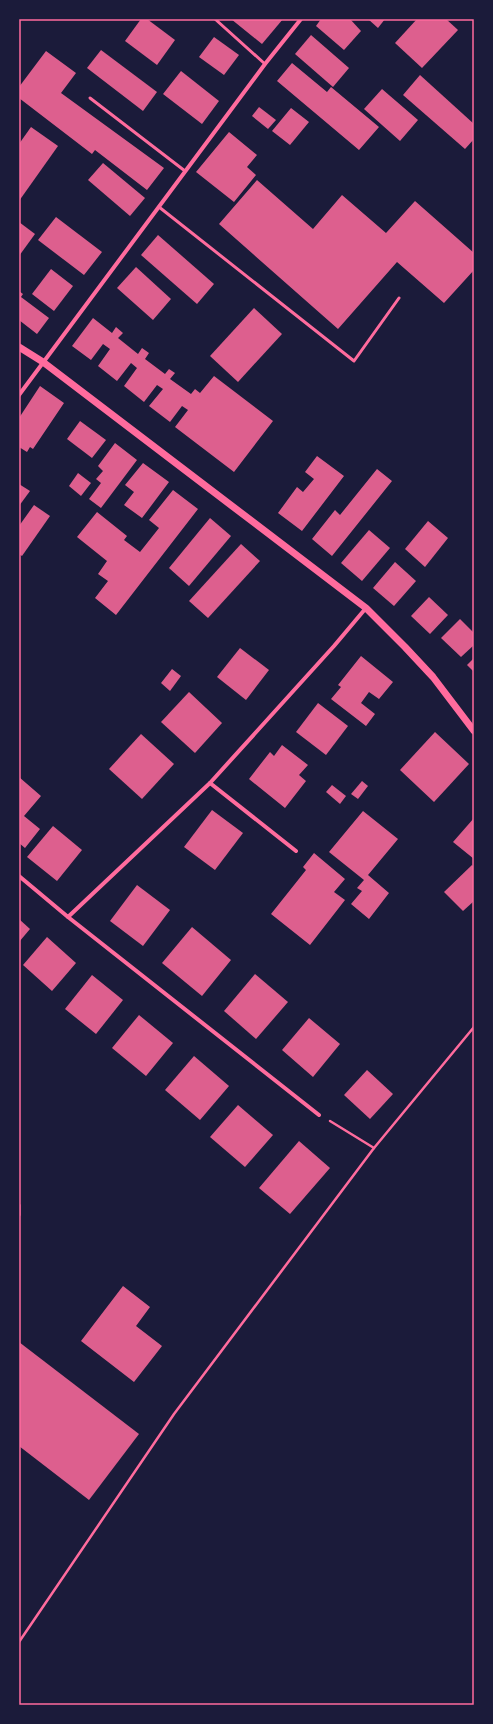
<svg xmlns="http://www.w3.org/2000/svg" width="493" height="1724" font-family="'Titillium Web',sans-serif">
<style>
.building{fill:#dd5f8e}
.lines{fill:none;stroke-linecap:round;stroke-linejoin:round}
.path{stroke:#ff6b9d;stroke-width:2.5}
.service{stroke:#ff6b9d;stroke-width:3}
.minor{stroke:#ff6b9d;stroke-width:4}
.tertiary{stroke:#ff6b9d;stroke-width:7}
.neatline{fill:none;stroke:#ff6b9d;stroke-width:1.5}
</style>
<rect width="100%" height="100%" fill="#1b1b3a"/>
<!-- building -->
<g class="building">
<polygon points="141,19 147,19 175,40 157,65 125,41"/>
<polygon points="231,19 283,19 262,44"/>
<polygon points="321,19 350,19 361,31 344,50 316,26"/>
<polygon points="368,19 385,19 378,28"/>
<polygon points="417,19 446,19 458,30 422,68 395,43"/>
<polygon points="311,35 349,68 333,87 295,54"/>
<polygon points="214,37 239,55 224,75 199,57"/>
<polygon points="101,50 157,92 143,111 87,68"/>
<polygon points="46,51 76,73 61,93 164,168 147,190 95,150 92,154 19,98 19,87"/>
<polygon points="292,63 327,92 331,87 379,127 359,150 277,81"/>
<polygon points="181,71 219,101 202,124 163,94"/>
<polygon points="420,75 474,124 474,139 465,149 403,95"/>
<polygon points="382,89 418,120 400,141 364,109"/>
<polygon points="259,107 276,120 268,129 252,116"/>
<polygon points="291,108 309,122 290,145 272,131"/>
<polygon points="31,127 58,146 19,201 19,144"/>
<polygon points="229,132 257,155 247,167 256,175 234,202 196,172"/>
<polygon points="103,163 145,198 130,216 88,180"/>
<polygon points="257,180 313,229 342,195 386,233 415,201 474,253 474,270 444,303 397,262 338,329 219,224"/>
<polygon points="56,217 102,252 84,275 38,240"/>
<polygon points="19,222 35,234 19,256"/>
<polygon points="158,235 214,284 197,304 141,255"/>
<polygon points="136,267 171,299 153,320 117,288"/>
<polygon points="51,269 73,286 54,311 32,294"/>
<polygon points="19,291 23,294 21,297 49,318 37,334 19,320"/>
<polygon points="254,308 282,334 238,382 210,356"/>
<polygon points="93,318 112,333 116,327 123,333 118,338 138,354 142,348 149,353 145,359 165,374 169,369 175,373 170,379 191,394 195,389 200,393 214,376 273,421 234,472 175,427 188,410 182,406 170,422 149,406 163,389 157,385 144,402 124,386 137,368 131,363 117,381 98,366 110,349 103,344 91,360 72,346"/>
<polygon points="40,386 64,403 33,449 30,447 27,452 19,447 19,418"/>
<polygon points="80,421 106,440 92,458 67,439"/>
<polygon points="115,443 137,460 101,508 89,499 101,483 96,479 103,471 98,466"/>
<polygon points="317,456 344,476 302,531 278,513 297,487 303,492 314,479 305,472"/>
<polygon points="143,463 169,482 142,518 124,505 134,492 125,485"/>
<polygon points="377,469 392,481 332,556 312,539 335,510 340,515"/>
<polygon points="78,473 91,483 81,496 69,486"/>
<polygon points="19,484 30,491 19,506"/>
<polygon points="173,490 198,509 116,615 95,598 108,581 98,574 107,561 77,537 97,512 127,536 124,540 140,552 159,528 149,520"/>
<polygon points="34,505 50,516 22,556 19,554 19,526"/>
<polygon points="210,518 231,536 189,586 169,568"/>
<polygon points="428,521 448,538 425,567 405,549"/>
<polygon points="369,530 390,548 362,581 341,563"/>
<polygon points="241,544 260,561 208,618 189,601"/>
<polygon points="395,562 416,581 394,606 373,588"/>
<polygon points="429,597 448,615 430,634 411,616"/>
<polygon points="460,619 474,633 474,645 461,657 441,638"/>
<polygon points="240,648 269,670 246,700 217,677"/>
<polygon points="361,656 393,682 379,699 369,692 361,703 375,714 366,726 331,699 341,687 338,685"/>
<polygon points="474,658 474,672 467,665"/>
<polygon points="172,669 181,676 170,691 161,683"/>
<polygon points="189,692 222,723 195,753 161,722"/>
<polygon points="318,703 348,726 326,755 296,732"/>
<polygon points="435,732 469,764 434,802 400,770"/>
<polygon points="141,734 174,764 142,799 109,769"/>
<polygon points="282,745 308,765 299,775 306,781 285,808 249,779 270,752 274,756"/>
<polygon points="19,777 41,796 24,816 40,829 25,848 19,843"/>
<polygon points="362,781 368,786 358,799 351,794"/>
<polygon points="332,785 346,796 340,804 326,792"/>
<polygon points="212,810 243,833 215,870 184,847"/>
<polygon points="363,811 398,839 368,875 389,893 369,919 351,904 362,891 357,888 364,880 329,852"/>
<polygon points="474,818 474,859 453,842"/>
<polygon points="53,826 82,850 57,881 27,857"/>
<polygon points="314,853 345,879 334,892 345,900 310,945 271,914 306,870 303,867"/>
<polygon points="472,865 474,867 474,901 463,911 444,892"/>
<polygon points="137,885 170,910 143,946 110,921"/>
<polygon points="19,919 30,929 19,942"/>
<polygon points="192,927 231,960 202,996 162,963"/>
<polygon points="47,937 76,963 52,991 23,965"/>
<polygon points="255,974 288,1002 256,1039 224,1011"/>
<polygon points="92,975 123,1000 96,1034 65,1009"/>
<polygon points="139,1015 173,1043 146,1076 112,1048"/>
<polygon points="309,1018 340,1044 313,1077 282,1050"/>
<polygon points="194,1056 229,1086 200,1120 165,1090"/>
<polygon points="367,1070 393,1094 370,1119 344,1095"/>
<polygon points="238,1105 273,1135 245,1167 210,1137"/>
<polygon points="299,1141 330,1168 290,1214 259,1188"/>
<polygon points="123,1286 150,1307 136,1326 162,1346 134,1382 81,1341"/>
<polygon points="19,1342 139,1434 89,1500 19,1446"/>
</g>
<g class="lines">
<!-- path -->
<g class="path">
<polyline points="330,1121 374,1148"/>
<polyline points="19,1642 174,1414 374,1148 474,1027"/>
</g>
<!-- service -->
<g class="service">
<polyline points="215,19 265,64"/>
<polyline points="90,98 185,171"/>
<polyline points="159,207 354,361 399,298"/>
<polyline points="19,1205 19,1215"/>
</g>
<!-- minor -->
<g class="minor">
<polyline points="19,395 265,64 301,19"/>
<polyline points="210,783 296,851"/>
<polyline points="19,876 68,917 319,1115"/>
<polyline points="68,917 210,783 334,646 366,608"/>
</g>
<!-- tertiary -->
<polyline class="tertiary" points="19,347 43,362 366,608 405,647 433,677 474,731"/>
</g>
<!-- border -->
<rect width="493" height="1724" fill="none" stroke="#1b1b3a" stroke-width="40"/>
<rect x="20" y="20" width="453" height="1684" class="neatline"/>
</svg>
